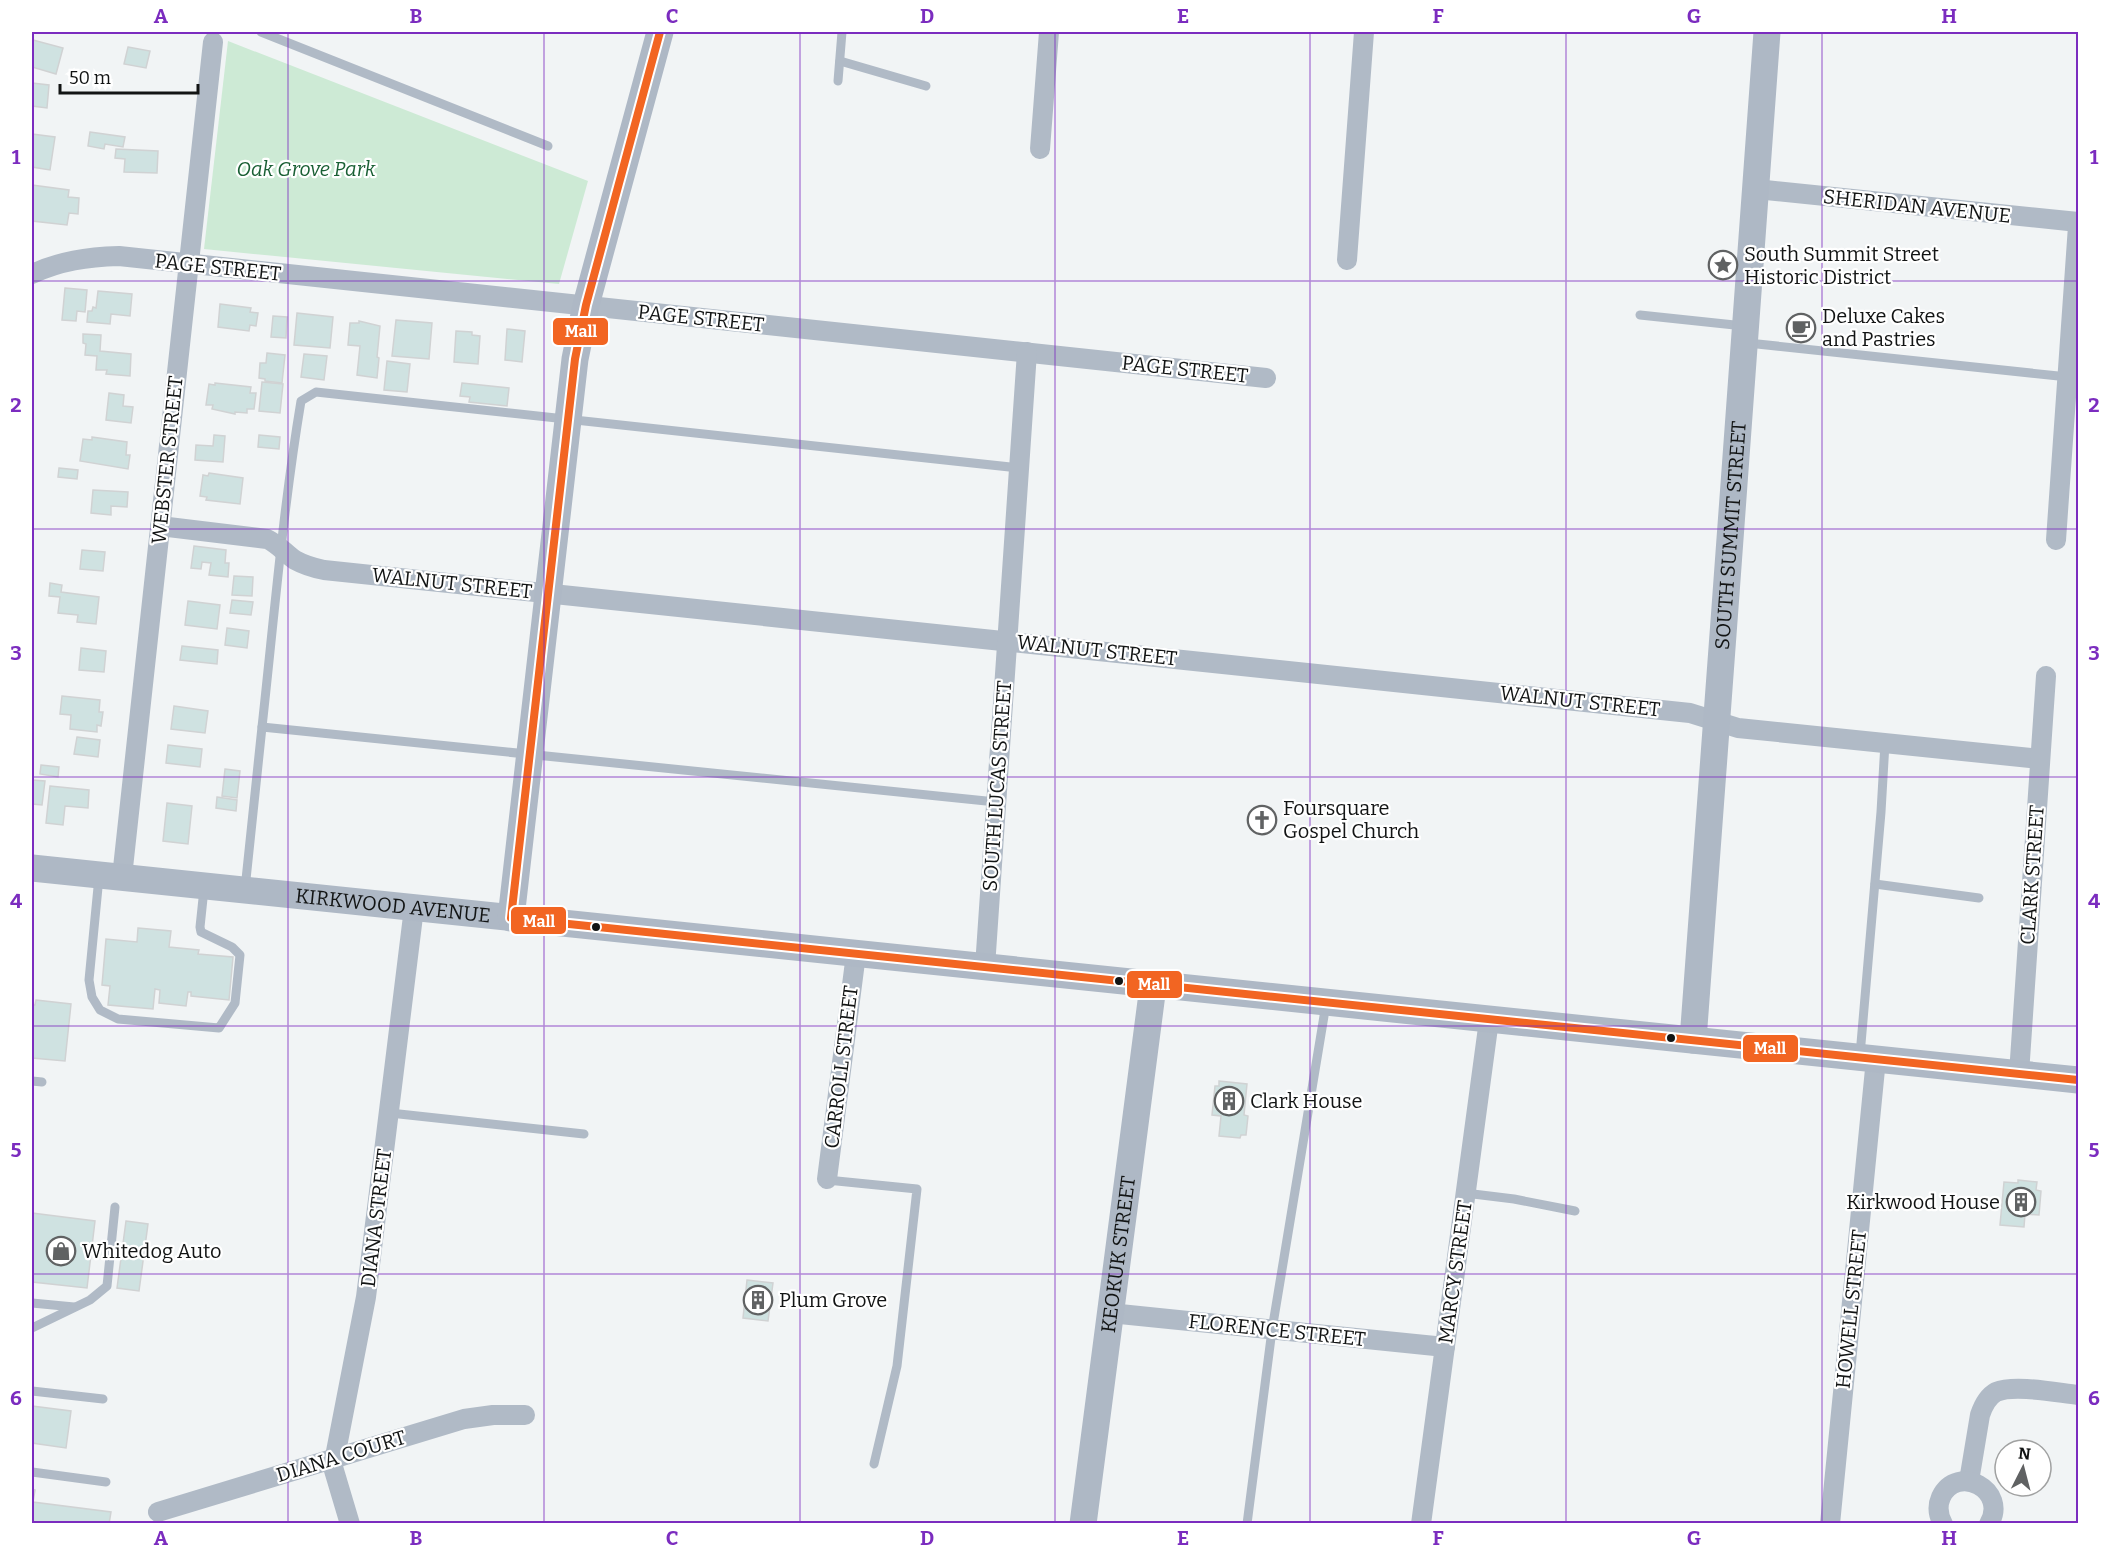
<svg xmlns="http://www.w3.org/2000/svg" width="2110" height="1555" font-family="Bitter,serif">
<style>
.green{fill:#cdead5}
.building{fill:#cfe2e1;stroke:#d0d2d3;stroke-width:1.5}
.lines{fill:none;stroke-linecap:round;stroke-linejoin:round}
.lane{stroke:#b0bac6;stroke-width:9}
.street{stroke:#b0bac6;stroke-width:20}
.secondary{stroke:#aeb8c5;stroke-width:27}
.bus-1-casing{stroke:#fff;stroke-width:12}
.bus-1{stroke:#f26522;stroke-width:8}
.grid{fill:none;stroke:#7b2cbf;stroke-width:1.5;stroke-opacity:0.55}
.bus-dot{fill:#121414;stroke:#fff;stroke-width:2}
.labels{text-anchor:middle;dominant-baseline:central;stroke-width:4.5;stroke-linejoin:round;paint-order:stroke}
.park-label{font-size:20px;font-style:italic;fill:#195f34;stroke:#fff}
.street-label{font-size:20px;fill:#121414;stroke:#fff}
.poi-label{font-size:20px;fill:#121414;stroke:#fff;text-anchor:start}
.line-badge{stroke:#fff;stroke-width:2}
.badge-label{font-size:16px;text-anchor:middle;font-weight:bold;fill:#fff}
.neatline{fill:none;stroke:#7b2cbf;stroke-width:2}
.grid-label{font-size:20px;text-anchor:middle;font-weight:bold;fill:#7b2cbf}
</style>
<rect width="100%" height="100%" fill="#f1f4f5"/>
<!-- green -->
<polygon class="green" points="228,41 588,181 559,284 204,249"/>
<!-- building -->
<g class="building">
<polygon points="33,40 63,48 56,74 32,67"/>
<polygon points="128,47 150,51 146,68 124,64"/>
<polygon points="32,83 49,85 47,108 32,106"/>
<polygon points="90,132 125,137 123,147 105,144 104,149 88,146"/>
<polygon points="32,134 55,137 50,170 32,167"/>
<polygon points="116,149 158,151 157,173 124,172 125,159 115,158"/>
<polygon points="32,185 69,190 68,197 79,198 78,214 69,213 67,225 32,221"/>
<polygon points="65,288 87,290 85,312 77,311 76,321 62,320"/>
<polygon points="98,291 132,294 130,316 111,314 110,324 87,322 88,311 92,311 93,307 96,308"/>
<polygon points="220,304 251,308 250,312 258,313 256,326 250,325 249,331 218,327"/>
<polygon points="297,313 333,317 330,348 294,345"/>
<polygon points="273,316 287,317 286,338 271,337"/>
<polygon points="396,320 432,323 429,359 392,356"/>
<polygon points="359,321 380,326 377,357 379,358 377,378 357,375 360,346 348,345 350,323 359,323"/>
<polygon points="507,329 525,331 522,362 505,360"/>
<polygon points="456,331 472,332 472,335 480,336 478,364 454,362"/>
<polygon points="83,334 101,335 100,351 131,354 130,376 106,374 107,370 96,370 97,356 85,355 86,344 83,343"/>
<polygon points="267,353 285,355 282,383 265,381 265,379 259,378 260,363 266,363"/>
<polygon points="304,354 327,356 324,380 301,377"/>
<polygon points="387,361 410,364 407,392 384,390"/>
<polygon points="262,382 283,384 280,413 259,411"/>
<polygon points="215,383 251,387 250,393 256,393 254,409 247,409 247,413 235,412 235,414 212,409 213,405 206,405 209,384 215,385"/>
<polygon points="462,383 509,388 507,406 469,402 470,397 460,396"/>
<polygon points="109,393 124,395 123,406 133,407 131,423 106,420"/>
<polygon points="214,435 225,436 223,462 195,460 196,445 213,446"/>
<polygon points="259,435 280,437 279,449 258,447"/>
<polygon points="92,437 127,442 126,455 130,455 128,469 80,461 83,439 92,440"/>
<polygon points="59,468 78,470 77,479 58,477"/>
<polygon points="209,473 243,478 240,504 206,500 207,497 200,496 203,475 208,476"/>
<polygon points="93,490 128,492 127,507 111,506 111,515 91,513"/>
<polygon points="194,546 226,550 225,563 229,563 228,577 209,575 211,563 202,562 201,569 191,568"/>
<polygon points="82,550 105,552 103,571 80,569"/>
<polygon points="234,576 253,577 252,596 232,595"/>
<polygon points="50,583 62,585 61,592 99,597 96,624 77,622 78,615 58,613 60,597 49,596"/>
<polygon points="232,600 253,602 251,615 230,613"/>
<polygon points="188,601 220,605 217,629 185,625"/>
<polygon points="227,628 249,631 247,648 225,645"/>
<polygon points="182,646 218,650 217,664 180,660"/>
<polygon points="81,648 106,651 104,672 79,670"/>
<polygon points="62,696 100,700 99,712 103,712 101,726 97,725 97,732 70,729 71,715 60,714"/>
<polygon points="174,706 208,711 205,733 171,729"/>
<polygon points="77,737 100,740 98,757 74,754"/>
<polygon points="168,745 202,749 200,767 166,763"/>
<polygon points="41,765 59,767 58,777 40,774"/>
<polygon points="225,769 240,771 237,798 222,796"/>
<polygon points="32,780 45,781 42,805 32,804"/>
<polygon points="50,786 89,790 88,808 65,806 63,825 46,823"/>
<polygon points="217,797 237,800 236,811 216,808"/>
<polygon points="167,803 192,806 188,844 163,841"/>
<polygon points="138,928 171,931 169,947 199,950 198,954 233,957 229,1000 191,996 191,992 188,992 186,1006 159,1003 160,990 155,989 153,1009 108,1005 110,986 102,985 106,939 137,942"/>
<polygon points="36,1000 71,1004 65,1061 32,1058 32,1005 35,1005"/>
<polygon points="1219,1081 1247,1084 1244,1115 1248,1116 1246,1135 1241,1135 1240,1138 1219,1136 1221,1116 1212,1115 1215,1086 1219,1086"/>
<polygon points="2018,1180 2037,1182 2036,1190 2041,1191 2039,1215 2025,1214 2024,1227 2000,1225 2004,1182 2018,1183"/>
<polygon points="32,1213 95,1221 87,1288 32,1282"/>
<polygon points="126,1221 148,1224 139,1291 117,1288"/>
<polygon points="747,1280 773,1283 768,1321 743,1318"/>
<polygon points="32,1406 71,1411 66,1448 32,1443"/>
<polygon points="32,1489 35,1490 33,1502 111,1512 109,1524 32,1524"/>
</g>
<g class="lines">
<!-- lane -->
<g class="lane">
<polyline points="261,32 548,146"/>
<polyline points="840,61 926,86"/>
<polyline points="838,81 842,32"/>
<polyline points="1640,315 1744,326"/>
<polyline points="1748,343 2068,377"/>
<path d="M996,802L262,727C274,618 283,509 301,401L316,392L1019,468"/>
<polyline points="99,877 89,980 92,997 100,1010 118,1019 219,1028 235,1003 240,955 232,947 201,932 200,927 204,889"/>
<polyline points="1875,884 1979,898"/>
<polyline points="245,889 262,727"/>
<polyline points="1860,1055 1881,812 1885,743"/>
<polyline points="32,1081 42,1082"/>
<polyline points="390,1113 584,1134"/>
<polyline points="827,1180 917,1189 897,1366 874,1464"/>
<polyline points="1465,1193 1514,1199 1575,1211"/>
<polyline points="32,1303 74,1307"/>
<polyline points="32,1328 90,1300 107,1286 115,1207"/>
<polyline points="32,1391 103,1399"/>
<polyline points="32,1472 106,1482"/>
<polyline points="1247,1524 1272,1330 1326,1004"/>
</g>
<!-- street -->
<g class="street">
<polyline points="1040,149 1049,32"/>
<polyline points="1756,189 2078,222"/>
<polyline points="1347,260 1364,32"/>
<path d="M32,274C60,261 87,257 119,256L1266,378"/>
<path d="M160,526L267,539C278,544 285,553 295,560C304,565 314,568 324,570L1690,713L1738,728L2040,759"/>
<polyline points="2056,540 2078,226"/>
<polyline points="122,877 213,42"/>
<polyline points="985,967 1027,352"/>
<polyline points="2019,1074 2046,676"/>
<polyline points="827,1179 856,954"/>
<polyline points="1110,1313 1445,1347"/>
<path d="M1969,1481L1980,1415C1983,1406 1987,1397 1996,1392C2015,1384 2058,1393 2078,1395"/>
<polyline points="158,1512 464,1419 493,1415 525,1415"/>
<polyline points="350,1524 333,1467 366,1297 414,908"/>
<polyline points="1421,1524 1489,1020"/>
<polyline points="1830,1524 1876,1059"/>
<path d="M1943,1524C1938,1515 1937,1506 1941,1497C1957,1463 2009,1490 1989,1524"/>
</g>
<!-- secondary -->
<g class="secondary">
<path id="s1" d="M32,868L2078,1080"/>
<polyline points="511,918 575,359 586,305 660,32"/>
<path id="s2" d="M1693,1040C1717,704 1744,368 1767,32"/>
<path id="s3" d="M1083,1524L1153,986"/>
</g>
<!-- bus-1 casing -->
<g class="bus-1-casing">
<polyline id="bus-1" points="660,32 586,305 575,359 511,918 2078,1080"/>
</g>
<!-- bus-1 -->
<use href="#bus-1" class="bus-1"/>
</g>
<!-- grid -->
<path class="grid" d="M288,32V1524M544,32V1524M800,32V1524M1055,32V1524M1310,32V1524M1566,32V1524M1822,32V1524M32,281H2078M32,529H2078M32,777H2078M32,1026H2078M32,1274H2078"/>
<!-- icons -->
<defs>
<g id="sight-ring" transform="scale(1.5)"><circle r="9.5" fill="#fff" stroke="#606263" stroke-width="1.5"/><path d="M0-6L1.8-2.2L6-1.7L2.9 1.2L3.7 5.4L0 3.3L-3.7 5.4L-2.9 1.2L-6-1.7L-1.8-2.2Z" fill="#606263"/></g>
<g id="cafe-ring" transform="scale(1.5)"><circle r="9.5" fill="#fff" stroke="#606263" stroke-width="1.5"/><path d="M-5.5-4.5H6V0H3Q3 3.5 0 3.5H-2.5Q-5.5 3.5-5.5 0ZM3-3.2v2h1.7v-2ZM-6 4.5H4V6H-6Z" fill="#606263"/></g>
<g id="church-ring" transform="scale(1.5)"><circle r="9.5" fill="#fff" stroke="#606263" stroke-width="1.5"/><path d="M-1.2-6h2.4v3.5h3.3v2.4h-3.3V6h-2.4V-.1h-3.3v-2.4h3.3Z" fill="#606263"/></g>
<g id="building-ring" transform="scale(1.5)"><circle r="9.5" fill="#fff" stroke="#606263" stroke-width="1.5"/><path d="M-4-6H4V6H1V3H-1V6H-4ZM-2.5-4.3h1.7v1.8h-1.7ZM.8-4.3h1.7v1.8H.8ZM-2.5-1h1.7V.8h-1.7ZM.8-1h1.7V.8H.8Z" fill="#606263"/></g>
<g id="shop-ring" transform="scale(1.5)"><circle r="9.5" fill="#fff" stroke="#606263" stroke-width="1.5"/><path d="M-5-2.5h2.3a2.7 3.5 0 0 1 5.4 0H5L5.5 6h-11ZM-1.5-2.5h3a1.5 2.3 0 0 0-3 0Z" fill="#606263"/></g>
</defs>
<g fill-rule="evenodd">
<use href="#sight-ring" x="1723" y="265"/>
<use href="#cafe-ring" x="1801" y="328"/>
<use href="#church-ring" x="1262" y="820"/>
<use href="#building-ring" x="1229" y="1101"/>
<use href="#building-ring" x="2021" y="1202"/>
<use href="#shop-ring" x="61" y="1251"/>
<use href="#building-ring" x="758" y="1300"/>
</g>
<!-- markers -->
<g class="bus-dot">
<circle cx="596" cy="927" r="5"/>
<circle cx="1119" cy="981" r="5"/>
<circle cx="1671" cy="1038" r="5"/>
</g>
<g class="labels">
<!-- park labels -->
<g class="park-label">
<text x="306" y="169">Oak Grove Park</text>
</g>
<!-- street labels -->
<g class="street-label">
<text transform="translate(1917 206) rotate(6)">SHERIDAN AVENUE</text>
<text transform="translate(218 267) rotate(6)">PAGE STREET</text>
<text transform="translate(701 318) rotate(6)">PAGE STREET</text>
<text transform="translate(1185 369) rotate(6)">PAGE STREET</text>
<text transform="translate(167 460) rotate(-84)">WEBSTER STREET</text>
<text stroke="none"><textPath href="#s2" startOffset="506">SOUTH SUMMIT STREET</textPath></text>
<text transform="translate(452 583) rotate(6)">WALNUT STREET</text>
<text transform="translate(1097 650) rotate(6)">WALNUT STREET</text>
<text transform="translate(1580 701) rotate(6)">WALNUT STREET</text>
<text transform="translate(997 786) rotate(-86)">SOUTH LUCAS STREET</text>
<text transform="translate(2032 875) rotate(-86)">CLARK STREET</text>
<text stroke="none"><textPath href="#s1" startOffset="363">KIRKWOOD AVENUE</textPath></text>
<text transform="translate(841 1067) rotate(-83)">CARROLL STREET</text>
<text transform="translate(376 1218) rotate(-83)">DIANA STREET</text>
<text stroke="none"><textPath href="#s3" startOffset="272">KEOKUK STREET</textPath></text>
<text transform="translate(1455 1272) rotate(-82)">MARCY STREET</text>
<text transform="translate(1851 1309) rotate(-84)">HOWELL STREET</text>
<text transform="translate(1277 1330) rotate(6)">FLORENCE STREET</text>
<text transform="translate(341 1456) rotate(-17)">DIANA COURT</text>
</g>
<!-- poi labels -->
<g class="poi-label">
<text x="1744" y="254">South Summit Street<tspan x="1744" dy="23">Historic District</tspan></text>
<text x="1822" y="316">Deluxe Cakes<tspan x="1822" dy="23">and Pastries</tspan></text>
<text x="1283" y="808">Foursquare<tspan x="1283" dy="23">Gospel Church</tspan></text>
<text x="1250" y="1101">Clark House</text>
<text x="2000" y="1202" text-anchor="end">Kirkwood House</text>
<text x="82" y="1251">Whitedog Auto</text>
<text x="779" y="1300">Plum Grove</text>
</g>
</g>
<g class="line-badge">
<rect x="552" y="317" width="57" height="29" rx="6" fill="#f26522"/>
<rect x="510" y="906" width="57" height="29" rx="6" fill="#f26522"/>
<rect x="1126" y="970" width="57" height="29" rx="6" fill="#f26522"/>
<rect x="1742" y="1034" width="57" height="29" rx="6" fill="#f26522"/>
</g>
<g class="badge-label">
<text x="581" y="337">Mall</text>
<text x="539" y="927">Mall</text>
<text x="1154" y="990">Mall</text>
<text x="1770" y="1054">Mall</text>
</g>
<!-- border -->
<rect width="2110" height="1555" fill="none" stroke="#ffffff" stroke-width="66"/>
<!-- north arrow -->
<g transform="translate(2023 1468) rotate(6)"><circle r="28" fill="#ffffff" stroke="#a0a1a1" stroke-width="1.5"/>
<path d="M0-4.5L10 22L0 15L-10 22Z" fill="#606263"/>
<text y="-9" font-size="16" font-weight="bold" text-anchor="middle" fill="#121414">N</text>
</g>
<!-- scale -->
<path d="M60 84v9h138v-9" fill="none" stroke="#121414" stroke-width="3"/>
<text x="69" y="84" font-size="18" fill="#121414" stroke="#ffffff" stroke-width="4.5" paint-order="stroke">50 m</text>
<rect x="33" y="33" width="2044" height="1489" class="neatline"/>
<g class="grid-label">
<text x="161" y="23">A</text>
<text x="416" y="23">B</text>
<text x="672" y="23">C</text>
<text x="927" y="23">D</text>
<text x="1183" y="23">E</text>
<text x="1438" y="23">F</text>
<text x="1694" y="23">G</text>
<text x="1949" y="23">H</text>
<text x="16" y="164">1</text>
<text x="2094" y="164">1</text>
<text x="16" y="412">2</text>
<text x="2094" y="412">2</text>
<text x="16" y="660">3</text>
<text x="2094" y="660">3</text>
<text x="16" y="908">4</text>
<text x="2094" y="908">4</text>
<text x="16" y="1157">5</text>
<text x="2094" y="1157">5</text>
<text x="16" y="1405">6</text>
<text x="2094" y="1405">6</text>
<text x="161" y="1545">A</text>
<text x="416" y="1545">B</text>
<text x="672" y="1545">C</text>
<text x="927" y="1545">D</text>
<text x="1183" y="1545">E</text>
<text x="1438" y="1545">F</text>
<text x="1694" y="1545">G</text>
<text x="1949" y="1545">H</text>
</g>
</svg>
